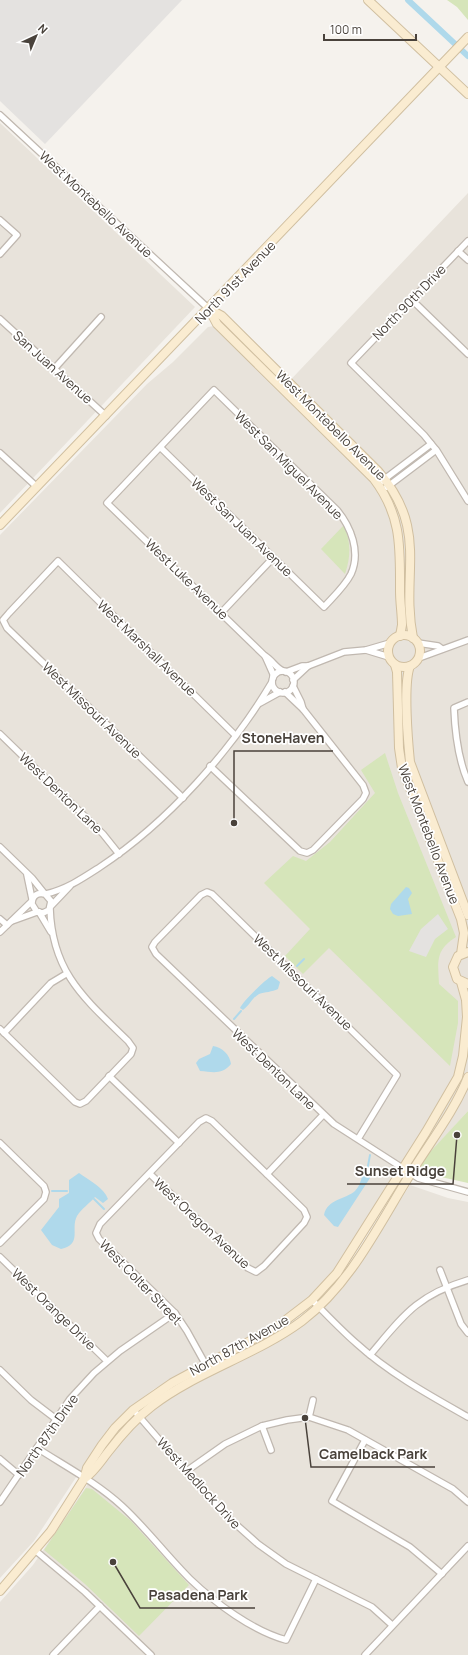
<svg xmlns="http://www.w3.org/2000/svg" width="468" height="1655" font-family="Manrope,sans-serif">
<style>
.residential{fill:#e8e3db}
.green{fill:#d6e5ba}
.parking{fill:#e4e2e0}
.water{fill:#afd9eb}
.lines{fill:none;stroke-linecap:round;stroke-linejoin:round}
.stream{stroke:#afd9eb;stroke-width:2}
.canal{stroke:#afd9eb;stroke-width:6}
.street-casing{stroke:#c0b8b0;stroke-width:8}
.secondary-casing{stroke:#d0bfa0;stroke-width:10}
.street{stroke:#fff;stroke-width:5.5}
.secondary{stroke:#faecd1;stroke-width:8}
.labels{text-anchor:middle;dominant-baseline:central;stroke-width:3.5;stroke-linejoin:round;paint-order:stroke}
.street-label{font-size:13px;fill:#49423b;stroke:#fff}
.leader{fill:none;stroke:#49423b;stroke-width:1.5}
.callout-dot{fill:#49423b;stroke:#fff;stroke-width:1.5}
.callout-label{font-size:14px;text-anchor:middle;font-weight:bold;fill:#49423b;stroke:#fff;stroke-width:3.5;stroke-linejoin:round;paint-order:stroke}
</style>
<rect width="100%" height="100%" fill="#f5f2ed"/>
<!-- residential -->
<g class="residential">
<polygon points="0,123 195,307 0,513"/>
<polygon points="468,193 468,1111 423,1161 409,1153 344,1255 330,1275 311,1295 271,1325 154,1389 129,1408 117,1420 102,1438 34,1541 0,1578 0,535 147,384 173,362 208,327 214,326 280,391"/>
<polygon points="410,1185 448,1198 468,1202 468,1655 0,1655 0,1602 33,1565 94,1475 134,1426 163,1401 303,1322 379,1233"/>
</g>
<!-- green -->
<g class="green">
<polygon points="447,0 468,0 468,20 457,7"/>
<path d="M344,525C351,543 351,556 345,574L321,549Z"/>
<path d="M385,753L398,793L456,937C435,950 438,962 439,984L458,1001V1023L450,1066L329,948L303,974L285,956L310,929L264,883L293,856L306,861L330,842L375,793L361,770Z"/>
<polygon points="468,1111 468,1183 441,1177 422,1170 420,1163"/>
<polygon points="86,1488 92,1489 131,1521 189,1585 139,1636 85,1584 44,1550"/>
</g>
<!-- parking -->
<g class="parking">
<polygon points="0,0 182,0 45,144 0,101"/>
<polygon points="438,914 448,929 435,939 426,957 409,951 421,929"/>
</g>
<!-- water -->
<g class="water">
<polygon points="406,887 409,888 412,893 408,899 412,914 398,916 393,914 390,909 391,904"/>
<path d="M272,976L280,982L278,989C272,992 265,992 259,994C252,998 250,1005 243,1010L240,1008C242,1002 267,978 272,976Z"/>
<path d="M213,1046C222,1047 230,1055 231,1064C222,1075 213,1072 200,1071L196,1063L199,1059L210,1054Z"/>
<path d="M366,1169L372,1171L370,1178L338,1227L334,1226L324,1215C327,1199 346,1199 355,1191C362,1184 360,1177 366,1169Z"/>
<path d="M79,1173C89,1180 104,1188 108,1199L103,1203L95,1197C90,1203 81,1209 77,1216C70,1229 83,1244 61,1249L52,1245L41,1230L59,1207V1199L69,1193V1180Z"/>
</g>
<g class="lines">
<!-- stream -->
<g class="stream">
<polyline points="297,966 304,959"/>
<polyline points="234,1019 241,1011"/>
<polyline points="367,1171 370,1155"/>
<polyline points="52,1191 67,1191"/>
<polyline points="94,1199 104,1209"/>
</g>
<!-- canal -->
<polyline class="canal" points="408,0 468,56"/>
<!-- street casing -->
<g class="street-casing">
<g id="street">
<polyline points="0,115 209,309"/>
<polyline points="0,220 17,235 0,254"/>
<polyline points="468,241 351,363 424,435 437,451 468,501"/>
<polyline points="458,251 468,260"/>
<polyline points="412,300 468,354"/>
<polyline points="0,319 106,416"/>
<polyline points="54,369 101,317"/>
<path d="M160,447L324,607C333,597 345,586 351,574C361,552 351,527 337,510L214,390L107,503L265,656C272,660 276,668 283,671"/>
<polyline points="0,453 37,487"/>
<polyline points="382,481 431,444"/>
<polyline points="387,487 436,450"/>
<polyline points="221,613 273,558"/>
<polyline points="418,643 438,646 442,649"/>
<polyline points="366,650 389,657"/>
<polyline points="265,656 273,674 273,678"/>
<polyline points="419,658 468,640"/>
<circle cx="283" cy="682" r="11"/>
<polyline points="286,672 302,666 308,666 344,652 366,650 390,643"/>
<polyline points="293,680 308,666"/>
<polyline points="293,686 301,702 303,709"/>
<path d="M468,702L454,708C455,733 458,759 468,782"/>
<polyline points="260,703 280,692"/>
<polyline points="0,734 103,834 119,854"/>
<polyline points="210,766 300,851 307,853 313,850 363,799 366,793 363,785 303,709 285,692"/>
<polyline points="183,798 7,628 3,620 9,613 58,561 235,735"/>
<polyline points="0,847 32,878 44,893"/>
<polyline points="27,875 32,899"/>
<path d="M46,894C67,889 83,878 100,867C168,822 231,751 272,682"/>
<polyline points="51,906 70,886"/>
<polyline points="39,912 51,932"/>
<polyline points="0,919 7,925"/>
<path d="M12,921L37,912L43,913L49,910L51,901L45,894C37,892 32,896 32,904L37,912"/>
<polyline points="0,932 32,901"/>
<path d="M0,1029L75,1102L80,1104L86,1101L131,1054L133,1048L128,1041C85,999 52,973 50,908"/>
<polyline points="4,1033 51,983 66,974"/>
<polyline points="109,1076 179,1143"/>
<polyline points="358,1139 397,1075 212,894 207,892 201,895 155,942 152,947 156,954 334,1124 418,1178 468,1192"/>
<polyline points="0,1143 44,1186 46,1192 44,1199 0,1243"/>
<polyline points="150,1174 248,1268 256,1272 264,1266 304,1223 307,1217 304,1210 212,1121 206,1118 199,1122 100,1224 96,1233 99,1239 175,1313 187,1331 207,1367"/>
<polyline points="267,1174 323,1115"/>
<polyline points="0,1257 107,1361"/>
<polyline points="440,1270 461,1324 468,1333"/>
<path d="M312,1300C327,1315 341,1330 356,1343C389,1373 429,1395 468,1417"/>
<path d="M370,1355C403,1316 417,1295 468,1280"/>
<polyline points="0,1370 31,1400 56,1419"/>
<polyline points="137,1414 208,1496 231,1520 258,1544 286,1564 372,1607 392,1625"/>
<polyline points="309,1417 313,1400"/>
<polyline points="262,1426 271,1450"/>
<polyline points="365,1440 332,1501 410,1547 442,1574"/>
<path d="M37,1448C65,1466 97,1483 122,1506C146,1528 166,1555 190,1579C215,1603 253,1631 286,1640L316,1579"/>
<polyline points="0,1459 19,1475"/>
<polyline points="188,1470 225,1444 262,1426 287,1420 309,1417 348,1430 453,1489 468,1502"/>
<polyline points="0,1502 70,1399 94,1373 120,1351 175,1313"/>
<polyline points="36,1551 85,1592 151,1655"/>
<polyline points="53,1655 100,1606"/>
<polyline points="365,1655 468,1546"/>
</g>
</g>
<!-- secondary casing -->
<g class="secondary-casing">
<g id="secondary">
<polyline points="368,0 468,94"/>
<path d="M209,309L222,316L378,471C430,531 400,572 413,638"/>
<path d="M209,309L217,324L374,479C402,516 400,548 400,591C400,603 402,614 402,625L400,636"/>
<polyline points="0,525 468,37"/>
<circle cx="404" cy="651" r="16"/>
<polyline points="395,665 397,672 399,748 402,768 461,919 464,933 461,954"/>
<path d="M410,666C403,684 408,742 410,762L468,915"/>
<polyline points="468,952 458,956 453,967 457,979 468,984"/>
<path d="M84,1479C95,1471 100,1462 108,1452C121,1435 135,1419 152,1406C196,1372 256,1355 302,1321C351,1284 379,1224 411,1173C430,1142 454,1112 468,1077"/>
<polyline points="0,1591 51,1531 84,1479 87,1468 102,1445 115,1428 133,1410 172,1383 278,1326 312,1300 337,1273 426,1132 458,1077 463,1056 467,1017 466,1000 461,982"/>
</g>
</g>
<!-- street -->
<use href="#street" class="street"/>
<!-- secondary -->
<use href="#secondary" class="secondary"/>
</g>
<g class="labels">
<!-- street labels -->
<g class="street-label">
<text transform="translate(96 204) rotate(43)">West Montebello Avenue</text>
<text transform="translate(235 282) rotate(-46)">North 91st Avenue</text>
<text transform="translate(409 302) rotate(-46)">North 90th Drive</text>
<text transform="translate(53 367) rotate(42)">San Juan Avenue</text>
<text transform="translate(331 425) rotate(45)">West Montebello Avenue</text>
<text transform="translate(289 465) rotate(45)">West San Miguel Avenue</text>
<text transform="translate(242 527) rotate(44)">West San Juan Avenue</text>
<text transform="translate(187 579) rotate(44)">West Luke Avenue</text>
<text transform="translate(147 648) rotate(44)">West Marshall Avenue</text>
<text transform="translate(92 710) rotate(44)">West Missouri Avenue</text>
<text transform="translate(61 793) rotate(44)">West Denton Lane</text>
<text transform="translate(429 834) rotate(69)">West Montebello Avenue</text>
<text transform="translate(303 982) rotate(44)">West Missouri Avenue</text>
<text transform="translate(274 1069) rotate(44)">West Denton Lane</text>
<text transform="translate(202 1223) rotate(43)">West Oregon Avenue</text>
<text transform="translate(141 1282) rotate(46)">West Colter Street</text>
<text transform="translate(54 1309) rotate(44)">West Orange Drive</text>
<text transform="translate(239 1345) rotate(-29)">North 87th Avenue</text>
<text transform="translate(47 1435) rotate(-55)">North 87th Drive</text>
<text transform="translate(199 1483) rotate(48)">West Medlock Drive</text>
</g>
</g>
<!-- callouts -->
<path class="leader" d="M234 823L234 751H333M457 1135L453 1184H347M305 1418L311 1467H435M113 1562L140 1608H255"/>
<g class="callout-dot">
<circle cx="234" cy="823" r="4"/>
<circle cx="457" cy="1135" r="4"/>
<circle cx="305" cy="1418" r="4"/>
<circle cx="113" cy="1562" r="4"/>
</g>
<g class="callout-label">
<text x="283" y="743">StoneHaven</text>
<text x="400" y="1176">Sunset Ridge</text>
<text x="373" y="1459">Camelback Park</text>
<text x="198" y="1600">Pasadena Park</text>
</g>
<!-- north arrow -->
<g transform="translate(36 36) rotate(44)" stroke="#ffffff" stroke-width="3" paint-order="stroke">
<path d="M0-3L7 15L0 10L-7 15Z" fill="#49423b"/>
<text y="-6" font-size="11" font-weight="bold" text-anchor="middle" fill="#49423b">N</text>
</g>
<!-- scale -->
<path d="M324 34v6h92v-6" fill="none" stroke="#49423b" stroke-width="2"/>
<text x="330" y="34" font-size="12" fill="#49423b" stroke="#ffffff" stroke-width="3" paint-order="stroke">100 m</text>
</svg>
